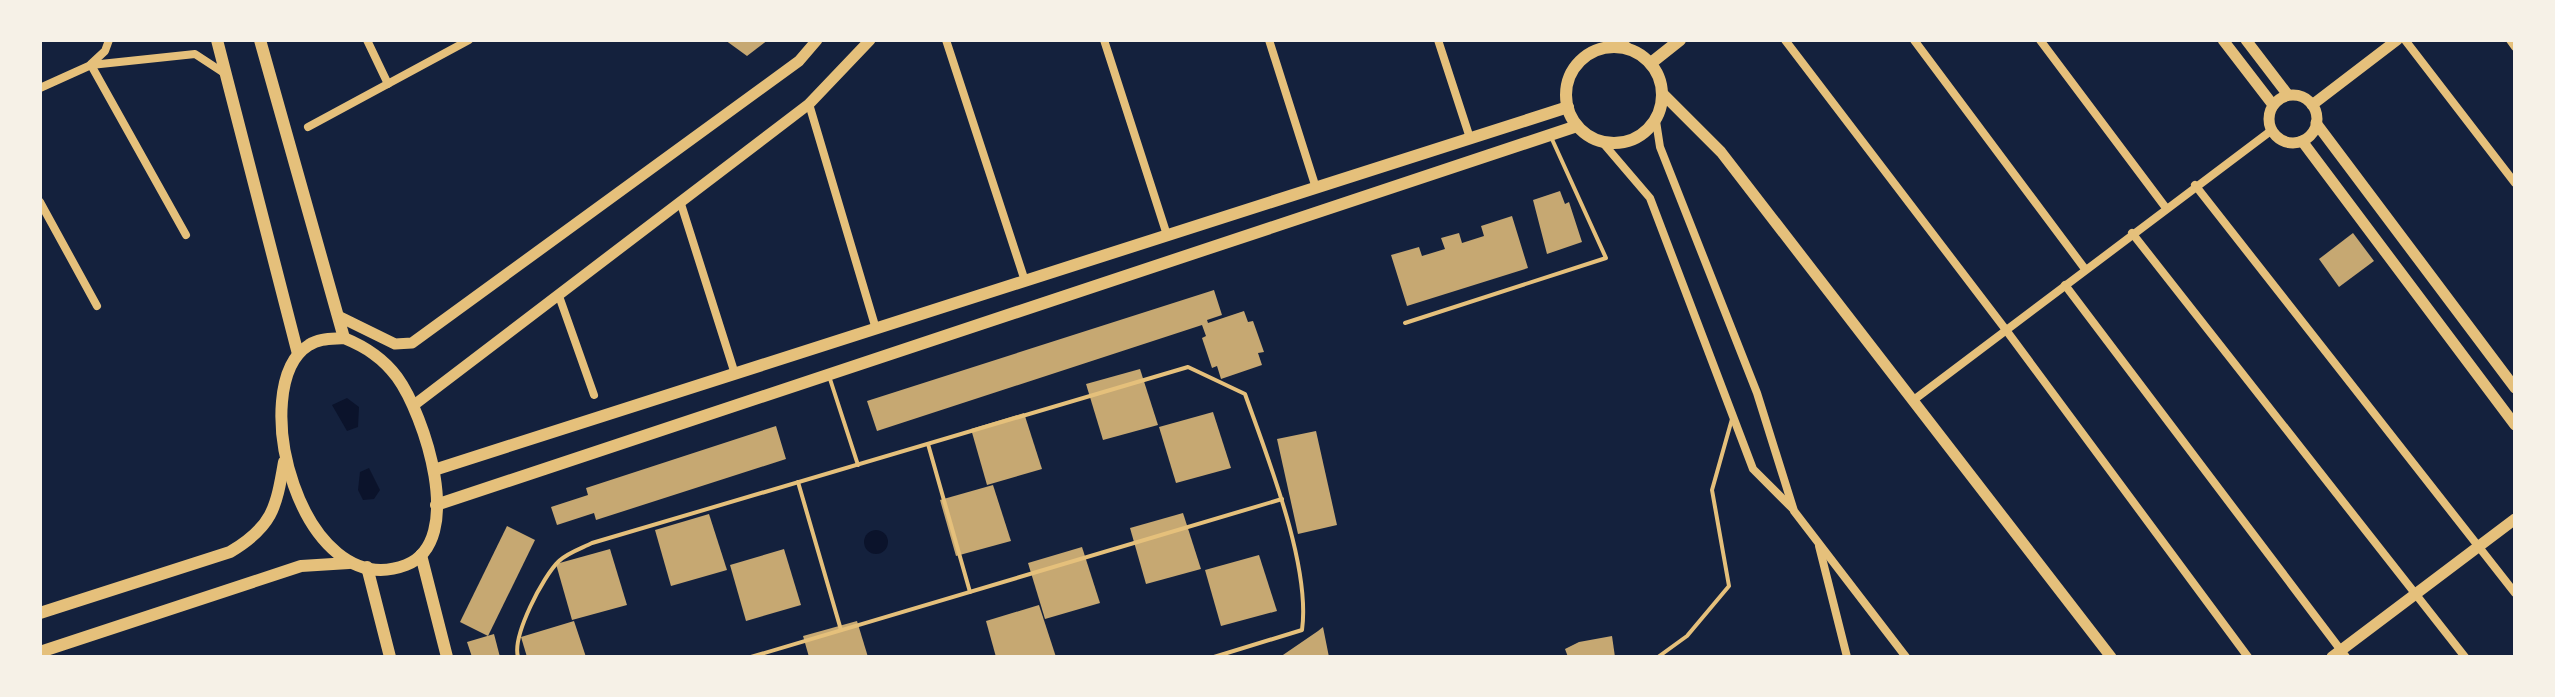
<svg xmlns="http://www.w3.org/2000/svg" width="2555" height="697" font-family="'Roboto Condensed',sans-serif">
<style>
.water{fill:#0b132b}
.building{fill:#c6a872}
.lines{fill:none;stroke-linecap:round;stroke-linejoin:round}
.service{stroke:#e5c07b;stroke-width:4}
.minor{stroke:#e5c07b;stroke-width:8}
.tertiary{stroke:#e5c07b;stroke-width:11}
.secondary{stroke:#e5c07b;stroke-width:12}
</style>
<rect width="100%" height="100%" fill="#14213d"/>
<!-- water -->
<g class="water">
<polygon points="347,398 359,407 358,427 347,431 332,405"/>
<polygon points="369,468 380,490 374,499 363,500 358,490 360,472"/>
<circle cx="876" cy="542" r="12"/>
</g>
<!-- building -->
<g class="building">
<polygon points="725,40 768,40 747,56"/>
<polygon points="1560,191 1565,204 1569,202 1582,242 1547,254 1533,200"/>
<polygon points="1512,216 1528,268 1407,306 1391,255 1419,247 1422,256 1445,249 1441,238 1459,233 1462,243 1484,236 1481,226"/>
<polygon points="2353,233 2374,261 2339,287 2319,259"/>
<polygon points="1214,290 1222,315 1207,320 1208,323 1244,311 1248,322 1253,321 1264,352 1258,353 1262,365 1221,379 1217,366 1212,368 1202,338 1206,336 1202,325 877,431 867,401"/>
<polygon points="1140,369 1158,425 1103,440 1086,384"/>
<polygon points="1213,412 1231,468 1176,483 1159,427"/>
<polygon points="1024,413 1042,469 987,485 971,429"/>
<polygon points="776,426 786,459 596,520 594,513 557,525 551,507 588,495 586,488"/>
<polygon points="1316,431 1337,525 1298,534 1277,439"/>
<polygon points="993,485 1011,541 956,556 940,500"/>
<polygon points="1183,513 1201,569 1146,584 1130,528"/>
<polygon points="709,514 727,570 671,586 655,530"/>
<polygon points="507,526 535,540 488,636 460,622"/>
<polygon points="1082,547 1100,603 1045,619 1028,563"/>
<polygon points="610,549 627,605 572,620 556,564"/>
<polygon points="784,549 801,605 746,621 730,565"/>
<polygon points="1259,555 1277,611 1221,626 1205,570"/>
<polygon points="1039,605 1056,657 996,657 986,621"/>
<polygon points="574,621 586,657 527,657 521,637"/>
<polygon points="857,621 868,657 809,657 803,636"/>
<polygon points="1323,627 1329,657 1280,657 1318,631"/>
<polygon points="494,634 500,657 472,657 467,642"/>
<polygon points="1612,636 1615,657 1568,657 1565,649 1579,642"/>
</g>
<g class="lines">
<!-- service -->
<g class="service">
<polyline points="1405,323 1606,258 1551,137"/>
<polyline points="829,376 858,465"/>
<polyline points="928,444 970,592"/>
<polyline points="798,482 841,630"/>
<path d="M518,657C512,636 543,576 559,561C567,553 582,548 592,543L1188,367L1245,394C1267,456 1311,566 1302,630L1214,657"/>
<polyline points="751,657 1282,499"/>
<polyline points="1658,657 1687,636 1729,586 1712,490 1732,419"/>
</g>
<!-- minor -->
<g class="minor">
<polyline points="367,40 388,84"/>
<polyline points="946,40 1025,281"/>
<polyline points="1104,40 1167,235"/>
<polyline points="1269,40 1316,188"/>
<polyline points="1438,40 1470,138"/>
<polyline points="1785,40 2006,330 2248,657"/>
<polyline points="1914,40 2085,269"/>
<polyline points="2040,40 2166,208"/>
<polyline points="2405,40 2515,183"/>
<polyline points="2510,40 2515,47"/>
<polyline points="91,64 105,51 109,40"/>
<polyline points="91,65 186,235"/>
<polyline points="40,88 91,65 195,54 224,73"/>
<polyline points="809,104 876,329"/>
<polyline points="1656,121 1660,147 1757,393 1794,511 1906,657"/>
<polyline points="308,127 469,40"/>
<polyline points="1603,143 1650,198 1753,469 1793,509"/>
<polyline points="2195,185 2515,593"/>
<polyline points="40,202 97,306"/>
<polyline points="681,204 735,374"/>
<polyline points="2132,233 2465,657"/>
<polyline points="2065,285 2346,657"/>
<polyline points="559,296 594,395"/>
<polyline points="1915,399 2272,130"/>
<polyline points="1819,546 1847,657"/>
</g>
<!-- tertiary -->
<g class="tertiary">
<polyline points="1619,40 1627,48"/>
<polyline points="2223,40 2273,105"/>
<polyline points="2246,40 2288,95"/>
<polyline points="1663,94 1721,152 2111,657"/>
<circle cx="2293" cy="119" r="24"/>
<polyline points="2312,105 2397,40"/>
<polyline points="2316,123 2515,388"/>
<polyline points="2302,141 2515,425"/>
<polyline points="338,316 395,344 412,343 799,61 817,40"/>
<polyline points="414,405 809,104 870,40"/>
<polyline points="2332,657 2515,519"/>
</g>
<!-- secondary -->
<g class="secondary">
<polyline points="217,40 298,354"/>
<polyline points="260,40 344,338"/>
<circle cx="1614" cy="95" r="48"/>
<polyline points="1651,63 1680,40"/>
<path d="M344,338C366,347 383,358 397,377C424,414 467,541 406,565C301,605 244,385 309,345C319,338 332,339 344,338Z"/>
<polyline points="434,470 1568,107"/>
<polyline points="436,505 1577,126"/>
<polyline points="421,555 447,657"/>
<polyline points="367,567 390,657"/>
<path d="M40,613L230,552C272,527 276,509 284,462"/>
<polyline points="40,652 301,566 349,563"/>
</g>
</g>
<!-- border -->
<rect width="2555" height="697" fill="none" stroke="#f6f1e7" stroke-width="84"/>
</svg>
